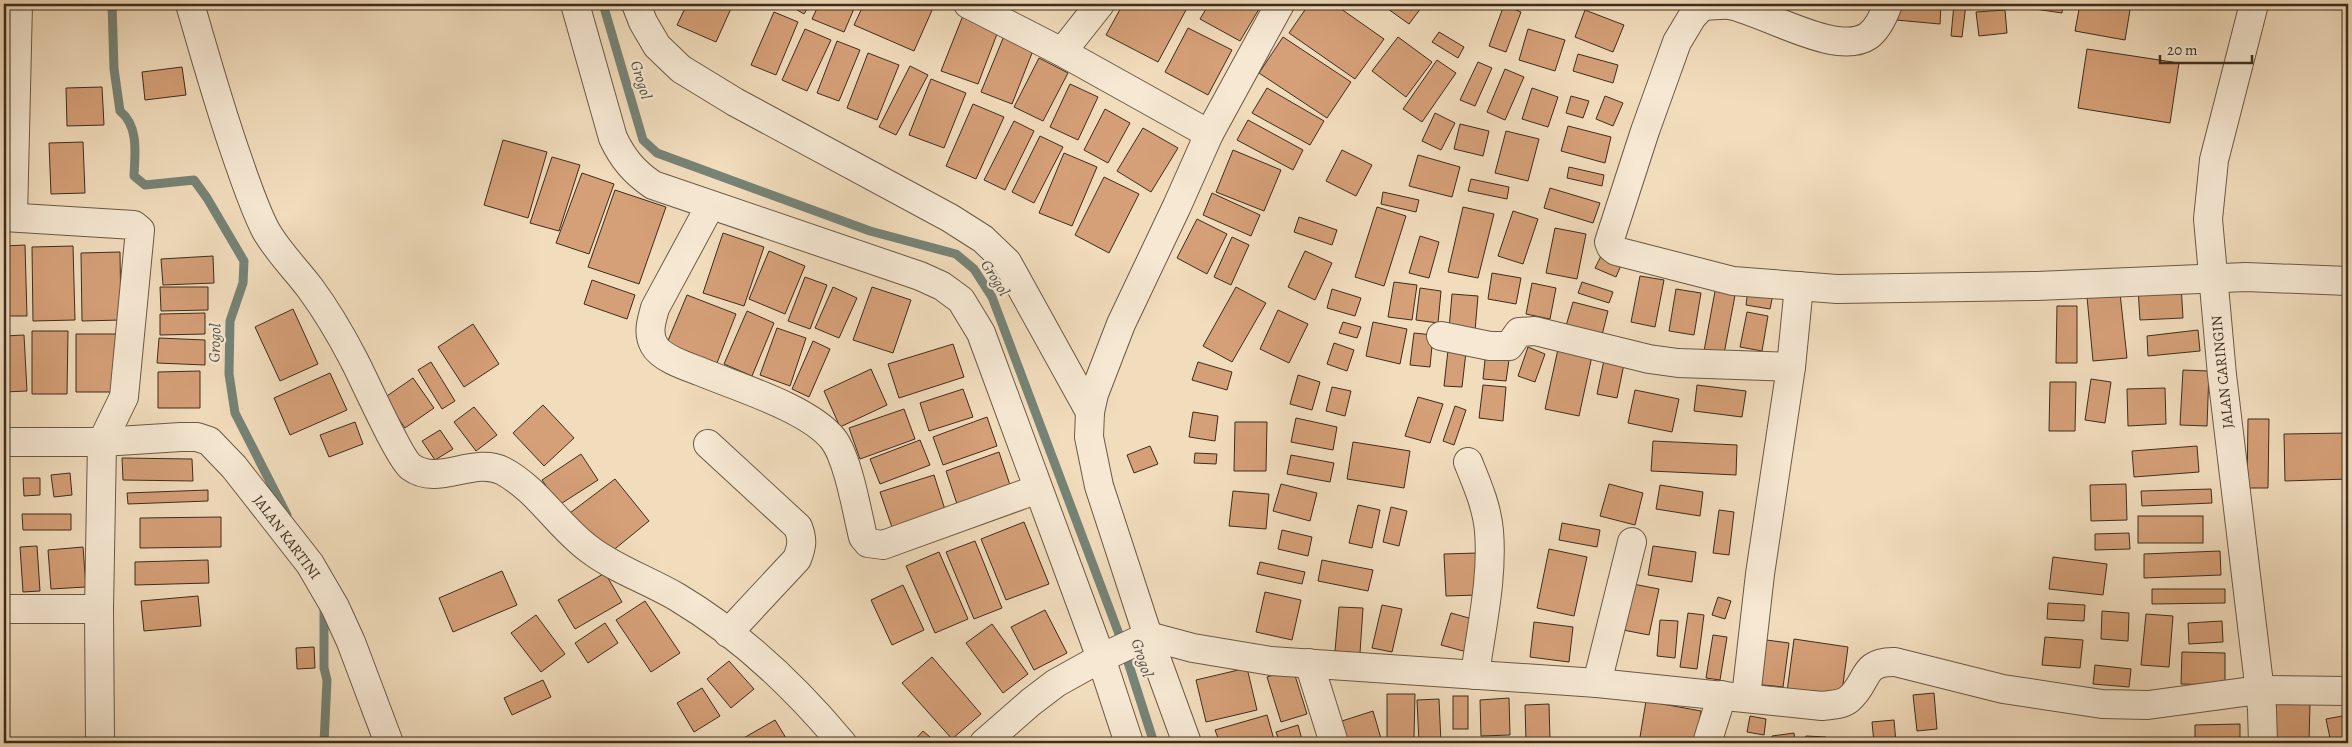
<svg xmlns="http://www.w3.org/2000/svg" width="2352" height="747" font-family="Alegreya,serif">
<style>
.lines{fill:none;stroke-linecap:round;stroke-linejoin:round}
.stream{stroke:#768376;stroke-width:9}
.building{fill:#d59f77;stroke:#3e2d1d}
.street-casing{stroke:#6b5945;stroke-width:30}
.street{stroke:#f6e8d3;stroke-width:28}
.labels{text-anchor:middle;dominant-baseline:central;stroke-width:4.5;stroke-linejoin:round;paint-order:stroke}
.street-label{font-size:15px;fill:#3e2d1d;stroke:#f6e8d3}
.water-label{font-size:16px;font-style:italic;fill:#555142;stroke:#f6e8d3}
</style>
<rect width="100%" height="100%" fill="#f1dcbc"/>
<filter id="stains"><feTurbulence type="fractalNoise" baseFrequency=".004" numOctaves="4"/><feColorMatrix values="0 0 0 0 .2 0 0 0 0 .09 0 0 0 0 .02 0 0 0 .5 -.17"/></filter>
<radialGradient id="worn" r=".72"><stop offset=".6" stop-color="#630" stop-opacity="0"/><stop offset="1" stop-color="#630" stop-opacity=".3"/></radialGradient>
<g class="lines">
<!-- stream -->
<g class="stream">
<path d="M112,4L114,69L120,111C139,126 135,154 134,176L145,185L194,180L207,198L244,261L243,283L230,321L229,374L235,413L287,515"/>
<polyline points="603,4 643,140 657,153 870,231 956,254 974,269 992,297 1119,634 1154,743"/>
<polyline points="324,743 327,680 324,668 324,608"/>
</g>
</g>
<!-- building -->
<g class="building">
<polygon points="687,4 733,4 716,42 677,25"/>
<polygon points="787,4 810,4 804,14"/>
<polygon points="819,4 856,4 844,32 812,19"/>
<polygon points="864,4 923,4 933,8 914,51 854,25"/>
<polygon points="1123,4 1174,4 1186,10 1158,62 1106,35"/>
<polygon points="1209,4 1262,4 1240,41 1200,19"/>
<polygon points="1309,4 1334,4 1384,39 1355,79 1289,33"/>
<polygon points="1381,4 1424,4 1409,24"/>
<polygon points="1856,4 1873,4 1870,10"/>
<polygon points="1898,4 1941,4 1940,24 1896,20"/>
<polygon points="1954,4 1966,4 1962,37 1951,36"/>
<polygon points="2035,4 2063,4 2062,13 2035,9"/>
<polygon points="2080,4 2131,4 2125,40 2075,31"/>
<polygon points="1504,5 1521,12 1506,52 1489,46"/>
<polygon points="1585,10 1624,25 1613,52 1575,37"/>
<polygon points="2005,10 2007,33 1979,36 1976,12"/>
<polygon points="774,12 798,22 776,75 751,65"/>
<polygon points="964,13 1000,26 978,84 941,71"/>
<polygon points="1188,28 1232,50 1208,95 1165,72"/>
<polygon points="805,29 831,40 807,91 782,80"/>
<polygon points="1528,29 1565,40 1555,71 1519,60"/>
<polygon points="1439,32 1464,47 1458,58 1432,42"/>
<polygon points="1004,36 1034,48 1012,104 981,92"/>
<polygon points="1283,37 1351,82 1327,118 1259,73"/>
<polygon points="1398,37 1432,62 1406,97 1372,71"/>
<polygon points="837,41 860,50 839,101 817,93"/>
<polygon points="2087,49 2179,63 2170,123 2078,108"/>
<polygon points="868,53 899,65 877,120 847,108"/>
<polygon points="1578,54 1618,65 1613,83 1573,71"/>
<polygon points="1039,58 1068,73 1043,121 1014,107"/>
<polygon points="1437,60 1456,73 1422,122 1403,109"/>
<polygon points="1478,62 1492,68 1475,106 1460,100"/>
<polygon points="910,66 928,75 896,135 879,127"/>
<polygon points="182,67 186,95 145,100 142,72"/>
<polygon points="1505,69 1524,77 1505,120 1487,112"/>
<polygon points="931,79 966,93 944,148 909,135"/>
<polygon points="1070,84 1098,97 1078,140 1050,127"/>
<polygon points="102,87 104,125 67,126 66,88"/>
<polygon points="1267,88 1324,121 1310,145 1252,113"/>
<polygon points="1532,88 1558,97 1548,127 1522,119"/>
<polygon points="1571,96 1589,101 1583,118 1566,113"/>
<polygon points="1605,96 1623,103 1613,126 1596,119"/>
<polygon points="973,104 1004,117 976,179 946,166"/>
<polygon points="1105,109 1130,123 1108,163 1084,150"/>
<polygon points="1435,113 1455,123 1441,150 1422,141"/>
<polygon points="1248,120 1303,150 1293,170 1237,140"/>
<polygon points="1014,121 1034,131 1005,190 984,180"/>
<polygon points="1460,124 1489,131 1483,156 1454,149"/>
<polygon points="1568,126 1611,137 1605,163 1561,151"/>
<polygon points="1143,128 1178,148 1151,192 1117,171"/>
<polygon points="1506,131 1539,139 1528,181 1495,173"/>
<polygon points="1040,136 1063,147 1034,203 1012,192"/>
<polygon points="503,140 547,152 528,218 484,205"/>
<polygon points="83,142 85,193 51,194 49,143"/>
<polygon points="1233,150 1281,170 1264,211 1216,192"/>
<polygon points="1342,150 1372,165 1356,196 1326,181"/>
<polygon points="1064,153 1097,167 1072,226 1039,213"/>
<polygon points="1418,155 1460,167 1452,197 1409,186"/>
<polygon points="552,157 580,165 559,231 530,223"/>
<polygon points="1569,167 1604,175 1602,186 1567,178"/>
<polygon points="582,173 614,184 589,254 556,243"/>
<polygon points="1104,177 1139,194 1109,253 1075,235"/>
<polygon points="1471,179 1509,187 1507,199 1468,191"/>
<polygon points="1550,188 1600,203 1593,223 1544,208"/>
<polygon points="615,190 666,207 639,284 588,267"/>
<polygon points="1383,192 1419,200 1416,212 1381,204"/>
<polygon points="1212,193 1260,215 1251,236 1203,215"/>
<polygon points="1377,207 1406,216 1384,286 1355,277"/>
<polygon points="1463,207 1494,214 1478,278 1448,272"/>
<polygon points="1513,211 1538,219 1523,264 1498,256"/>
<polygon points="1299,217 1337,230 1332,245 1294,232"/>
<polygon points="1197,219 1227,234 1207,274 1177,258"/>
<polygon points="1555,228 1586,234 1577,279 1546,273"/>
<polygon points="723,233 764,247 744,306 703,293"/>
<polygon points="1420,236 1439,242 1429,278 1409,273"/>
<polygon points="1232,237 1249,245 1231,285 1214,277"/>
<polygon points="25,245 27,316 4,316 4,246"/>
<polygon points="73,246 75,320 33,321 32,247"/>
<polygon points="769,251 805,266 785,314 749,299"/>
<polygon points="1305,251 1332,263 1315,300 1288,287"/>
<polygon points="120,252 121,320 82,321 81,253"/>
<polygon points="1602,254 1622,263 1616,277 1595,268"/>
<polygon points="213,256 214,283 163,285 161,259"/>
<polygon points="1492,273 1521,278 1516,304 1488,299"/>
<polygon points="1640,276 1664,280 1655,327 1631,322"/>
<polygon points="805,277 827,285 810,329 788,321"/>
<polygon points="592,280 635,295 627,319 584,304"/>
<polygon points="1394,282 1417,285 1412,320 1388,317"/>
<polygon points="1582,282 1613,292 1609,303 1578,293"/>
<polygon points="1532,283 1556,288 1550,319 1526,314"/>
<polygon points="2181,285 2183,318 2140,320 2138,288"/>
<polygon points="1716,286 1736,290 1724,354 1704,351"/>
<polygon points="160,287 208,287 208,310 161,311"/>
<polygon points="833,287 857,298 839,338 815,328"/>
<polygon points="872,287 911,300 893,353 853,340"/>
<polygon points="1236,287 1266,303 1232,362 1203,346"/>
<polygon points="1420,288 1441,291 1438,323 1416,320"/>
<polygon points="1332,289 1361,298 1355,316 1327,308"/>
<polygon points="1676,289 1701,293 1694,335 1669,331"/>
<polygon points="1748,290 1773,294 1770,309 1746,305"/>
<polygon points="2120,293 2127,358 2093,361 2087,297"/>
<polygon points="1452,294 1478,296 1475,331 1449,329"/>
<polygon points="687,295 736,314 717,363 667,343"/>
<polygon points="1573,302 1608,311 1602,335 1566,326"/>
<polygon points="2057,306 2077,306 2077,363 2056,363"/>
<polygon points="293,309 318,364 280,381 255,327"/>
<polygon points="1278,310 1308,324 1289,363 1260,349"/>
<polygon points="747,311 774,323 752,376 724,364"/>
<polygon points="1747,312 1768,316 1762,351 1740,347"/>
<polygon points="205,313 205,334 160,335 160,314"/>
<polygon points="1343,322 1361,327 1357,338 1339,333"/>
<polygon points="1373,322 1407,329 1400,364 1366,356"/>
<polygon points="473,324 499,364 464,387 438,347"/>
<polygon points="777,328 806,338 790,386 760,375"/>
<polygon points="2198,330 2200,351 2148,356 2147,336"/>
<polygon points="32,331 68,331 67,394 32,394"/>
<polygon points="1414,333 1433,335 1430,367 1410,365"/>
<polygon points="76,334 121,334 120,392 76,392"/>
<polygon points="24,335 27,391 4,392 4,336"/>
<polygon points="159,338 205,340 205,365 157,363"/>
<polygon points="813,341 830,349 809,397 792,389"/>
<polygon points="1449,341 1467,343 1462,387 1444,386"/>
<polygon points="1334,343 1354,350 1347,371 1327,364"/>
<polygon points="953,344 964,377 899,398 888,364"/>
<polygon points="1528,347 1545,354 1535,382 1518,376"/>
<polygon points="1558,349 1592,356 1579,416 1545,409"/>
<polygon points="1486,350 1510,353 1506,381 1483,379"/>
<polygon points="1604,360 1624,364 1617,398 1597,394"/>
<polygon points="431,362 455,401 442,409 418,370"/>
<polygon points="1198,362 1232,372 1227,390 1192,380"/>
<polygon points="871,369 887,405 840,427 824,391"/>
<polygon points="2183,370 2209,371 2207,426 2180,425"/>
<polygon points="200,371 200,408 158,408 158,372"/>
<polygon points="330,373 347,410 290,435 274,398"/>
<polygon points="1298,375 1320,382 1312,410 1290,404"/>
<polygon points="413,378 434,408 405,428 384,398"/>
<polygon points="2091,379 2111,382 2105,423 2085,420"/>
<polygon points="2050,382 2076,382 2075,431 2049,431"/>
<polygon points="1483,385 1506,387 1503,421 1479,418"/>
<polygon points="1697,385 1746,391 1742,417 1694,411"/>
<polygon points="1332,387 1351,391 1345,416 1326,411"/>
<polygon points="2165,388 2166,424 2128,426 2127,389"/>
<polygon points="963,389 973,417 929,431 920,403"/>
<polygon points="1635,390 1679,399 1672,432 1628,423"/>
<polygon points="1418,397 1443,404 1430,443 1405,436"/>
<polygon points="543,405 574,438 544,466 513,433"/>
<polygon points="1455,406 1466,410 1454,445 1443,441"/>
<polygon points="474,407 497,435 476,451 454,422"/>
<polygon points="904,409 915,439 860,459 849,428"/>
<polygon points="1193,412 1218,416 1215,441 1189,437"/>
<polygon points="987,417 997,446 943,465 933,437"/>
<polygon points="1296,418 1337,427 1333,450 1291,442"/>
<polygon points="2248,419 2269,419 2268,488 2247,488"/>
<polygon points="355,422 363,444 329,457 320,435"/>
<polygon points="1235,422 1267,422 1266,471 1234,471"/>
<polygon points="440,430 453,449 435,460 422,441"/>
<polygon points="2348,433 2348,479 2285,481 2284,434"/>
<polygon points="920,440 930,465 880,484 870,459"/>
<polygon points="1653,441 1737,445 1736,475 1651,471"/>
<polygon points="1353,442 1410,451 1404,488 1347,479"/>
<polygon points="1150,446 1158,464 1134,473 1127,455"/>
<polygon points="2197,446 2199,472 2134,477 2132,451"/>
<polygon points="999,452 1013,494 960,513 946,471"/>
<polygon points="1195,453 1217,454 1216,464 1194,463"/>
<polygon points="581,454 598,480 559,505 542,480"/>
<polygon points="1291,455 1334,463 1330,482 1287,474"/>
<polygon points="122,458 192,459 193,481 123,480"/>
<polygon points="70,473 72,495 54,497 51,475"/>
<polygon points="934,475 948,519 895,536 880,492"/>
<polygon points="23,478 40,478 40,495 24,496"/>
<polygon points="615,479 649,521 605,557 570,513"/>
<polygon points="1281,484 1317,493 1310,521 1273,511"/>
<polygon points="1609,484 1643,493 1635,525 1600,516"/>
<polygon points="2126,484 2127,520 2091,521 2090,485"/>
<polygon points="1660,485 1703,492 1700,516 1656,509"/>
<polygon points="2211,489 2212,503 2142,506 2141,491"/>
<polygon points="208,490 208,501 128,504 127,493"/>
<polygon points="1233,491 1269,494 1266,529 1229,526"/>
<polygon points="1358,505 1380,510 1372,548 1349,543"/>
<polygon points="1391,507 1407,511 1399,546 1383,542"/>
<polygon points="1719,510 1734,512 1729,555 1713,553"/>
<polygon points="22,514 71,514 71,530 23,530"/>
<rect x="2138" y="516" width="65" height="27"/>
<polygon points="221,517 221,547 140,548 140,518"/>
<polygon points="1024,522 1049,584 1006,600 981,539"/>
<polygon points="1562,523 1600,530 1597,547 1559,540"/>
<polygon points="1282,530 1312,537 1308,556 1278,549"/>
<polygon points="2129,533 2130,549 2095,550 2095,534"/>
<polygon points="975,541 1002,608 974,619 946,552"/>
<polygon points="37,546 40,591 23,592 20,547"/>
<polygon points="1653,546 1696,552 1692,582 1648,575"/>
<polygon points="83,547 86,587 51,589 48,550"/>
<polygon points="1549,549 1587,557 1574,616 1537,608"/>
<polygon points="2220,551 2221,575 2144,578 2144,554"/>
<polygon points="939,552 968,619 935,633 906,566"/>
<polygon points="1477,553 1478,595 1446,596 1444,554"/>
<polygon points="2053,557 2107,564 2103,595 2049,589"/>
<polygon points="208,560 209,583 135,585 135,562"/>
<polygon points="1322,560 1373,570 1368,591 1318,581"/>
<polygon points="1260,562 1305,572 1302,584 1257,574"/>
<polygon points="502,571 517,605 453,632 439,598"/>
<polygon points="605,573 622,602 575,629 558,600"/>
<polygon points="1633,584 1659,589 1649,635 1623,630"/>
<polygon points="903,585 924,630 892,645 871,600"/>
<polygon points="2152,589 2225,589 2225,603 2152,604"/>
<polygon points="1265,592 1301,600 1292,640 1256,632"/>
<polygon points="198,596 201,626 144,631 141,601"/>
<polygon points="1718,597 1731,601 1725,619 1712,615"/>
<polygon points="645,601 680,653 651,672 616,620"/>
<polygon points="2048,603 2085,605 2084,621 2047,619"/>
<polygon points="1382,605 1402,609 1392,652 1372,648"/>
<polygon points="1339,607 1363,608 1360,653 1335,651"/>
<polygon points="1045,610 1067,653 1034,670 1011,627"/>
<polygon points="2102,611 2129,613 2128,641 2101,639"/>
<polygon points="1451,613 1476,620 1467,652 1441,645"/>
<polygon points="1688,613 1704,615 1697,669 1680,667"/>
<polygon points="2146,614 2173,616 2169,667 2141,665"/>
<polygon points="536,615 565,654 541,672 511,633"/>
<polygon points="1660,620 1678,621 1675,658 1657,656"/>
<polygon points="2222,621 2223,642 2189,644 2188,623"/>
<polygon points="1534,622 1573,627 1569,662 1530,657"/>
<polygon points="605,623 618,643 588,663 575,643"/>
<polygon points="992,624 1028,674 1003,693 966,643"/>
<polygon points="1713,635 1727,637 1720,680 1706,678"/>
<polygon points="2045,637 2083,640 2080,668 2042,665"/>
<polygon points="1759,639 1789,643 1783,687 1754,684"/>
<polygon points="1794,639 1848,647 1841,699 1787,692"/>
<polygon points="314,647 315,668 297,669 296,648"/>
<polygon points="2182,652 2225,653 2225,685 2181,684"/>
<polygon points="932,657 981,714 952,739 902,683"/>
<polygon points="729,661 754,689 731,708 707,679"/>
<polygon points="2095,665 2131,669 2129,687 2093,684"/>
<polygon points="1247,668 1257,710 1206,722 1196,680"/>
<polygon points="1293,669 1307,714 1281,722 1267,677"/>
<polygon points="543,680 551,697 512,715 504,698"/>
<polygon points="702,688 720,716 694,732 677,703"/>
<polygon points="1934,693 1937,729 1917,731 1913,695"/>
<polygon points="1387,694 1415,694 1414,738 1387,738"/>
<rect x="1453" y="696" width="15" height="33"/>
<polygon points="1509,698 1510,735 1481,736 1480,700"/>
<polygon points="1439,699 1441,743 1419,743 1417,700"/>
<polygon points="1646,701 1701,711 1696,743 1639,743"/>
<polygon points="2275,703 2310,704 2309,741 2274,740"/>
<polygon points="1549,704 1550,740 1526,741 1525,705"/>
<polygon points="1373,711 1382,742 1348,743 1342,721"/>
<polygon points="1267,715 1275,743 1220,743 1215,730"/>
<polygon points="2348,715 2348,742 2331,743 2326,719"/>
<polygon points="1750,716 1766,719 1764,735 1747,732"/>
<polygon points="775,720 789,743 735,743"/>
<polygon points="1894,720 1896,743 1874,743 1872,722"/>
<polygon points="2240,724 2240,743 2195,743 2195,725"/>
<polygon points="1298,725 1303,743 1280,743 1276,732"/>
<polygon points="923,731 937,743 912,743"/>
<polygon points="1794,733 1795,743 1773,743 1772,736"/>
<polygon points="1806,736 1826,737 1825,743 1805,743"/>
</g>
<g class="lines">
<!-- street casing -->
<g class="street-casing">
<g id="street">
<path d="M190,4C205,56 220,109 238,160C246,183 254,207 265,229C277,251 295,268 310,288C327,311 341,335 354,360C364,379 399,458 411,467C438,487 474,456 503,471C537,489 558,526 589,549C615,569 648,580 677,597C739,634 796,688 842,743"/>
<path d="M575,4L613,138C623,159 634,172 653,185L920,276L942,286L961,300L981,333L1101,658L1129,743"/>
<polyline points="636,4 643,22 657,46 681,69 735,102 950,218 983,239 1007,262 1090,412"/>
<polyline points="968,4 1062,52 1209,134"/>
<polyline points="1704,4 1692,17 1677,42 1645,131 1609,242 1611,247 1616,251 1733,281 1837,289 2037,286 2246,277 2348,281"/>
<polyline points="2254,4 2214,160 2208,219 2222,375 2262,709 2263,743"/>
<path d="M1703,6C1712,6 1722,4 1730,5C1765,12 1837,57 1868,36C1878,29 1884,15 1888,4"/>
<polyline points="1062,52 1100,4"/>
<path d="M710,206L655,308C652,320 647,332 654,345C661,358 685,366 699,371C737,387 808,408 833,439C848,458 857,512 863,537L868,543L883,545L894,541L1038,489"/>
<polyline points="4,217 134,225 140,230 124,397 102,442 99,609 4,609"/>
<polyline points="13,217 18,4"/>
<polyline points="1441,336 1490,346 1509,346 1519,332 1535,331 1649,359 1678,363 1791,367"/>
<polyline points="4,442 102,442 181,437 197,437 209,441 234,467 310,564 335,607 351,642 389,743"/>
<path d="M708,444L798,527C803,540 802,546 797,559L728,633"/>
<path d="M1468,462C1477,484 1487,507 1489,531C1493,579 1481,628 1475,675"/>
<polyline points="99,609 100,743"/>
<polyline points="1309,663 1334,743"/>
<polyline points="1597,683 1632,542"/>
<polyline points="1746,697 1760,574 1791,367 1799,286"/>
<path d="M984,743L1031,702L1056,683L1101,658L1148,636L1193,648L1271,661L1597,683L1822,706C1830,705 1842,705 1849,699C1869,682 1861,661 1895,662L2003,689L2102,704L2148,705L2259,690L2348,691"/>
<polyline points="1187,743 1148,636 1099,486 1089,437 1090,412 1094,394 1121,324 1177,206 1209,134 1280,4"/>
<polyline points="1707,743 1722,695"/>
</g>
</g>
<!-- street -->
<use href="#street" class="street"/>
</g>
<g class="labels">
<!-- street labels -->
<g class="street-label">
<text transform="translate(2222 372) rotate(-96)">JALAN CARINGIN</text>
<text transform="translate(287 537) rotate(53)">JALAN KARTINI</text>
</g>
<!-- water labels -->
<g class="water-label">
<text transform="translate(641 80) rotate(73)">Grogol</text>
<text transform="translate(995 278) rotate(58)">Grogol</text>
<text transform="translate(215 343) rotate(-88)">Grogol</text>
<text transform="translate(1142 658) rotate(72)">Grogol</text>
</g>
</g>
<!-- margin -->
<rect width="2352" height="747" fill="none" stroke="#f1dcbc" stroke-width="20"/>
<rect x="5" y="5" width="2342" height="737" fill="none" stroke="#3e2d1d" stroke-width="2.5"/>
<rect x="10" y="10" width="2332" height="727" fill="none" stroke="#3e2d1d"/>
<!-- scale -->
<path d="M2160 55v8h92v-8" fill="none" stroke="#3e2d1d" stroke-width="2.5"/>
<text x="2167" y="55" font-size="15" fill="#3e2d1d" stroke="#f6e8d3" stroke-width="4" paint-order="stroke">20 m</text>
<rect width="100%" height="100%" filter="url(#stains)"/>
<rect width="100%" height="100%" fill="url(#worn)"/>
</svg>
